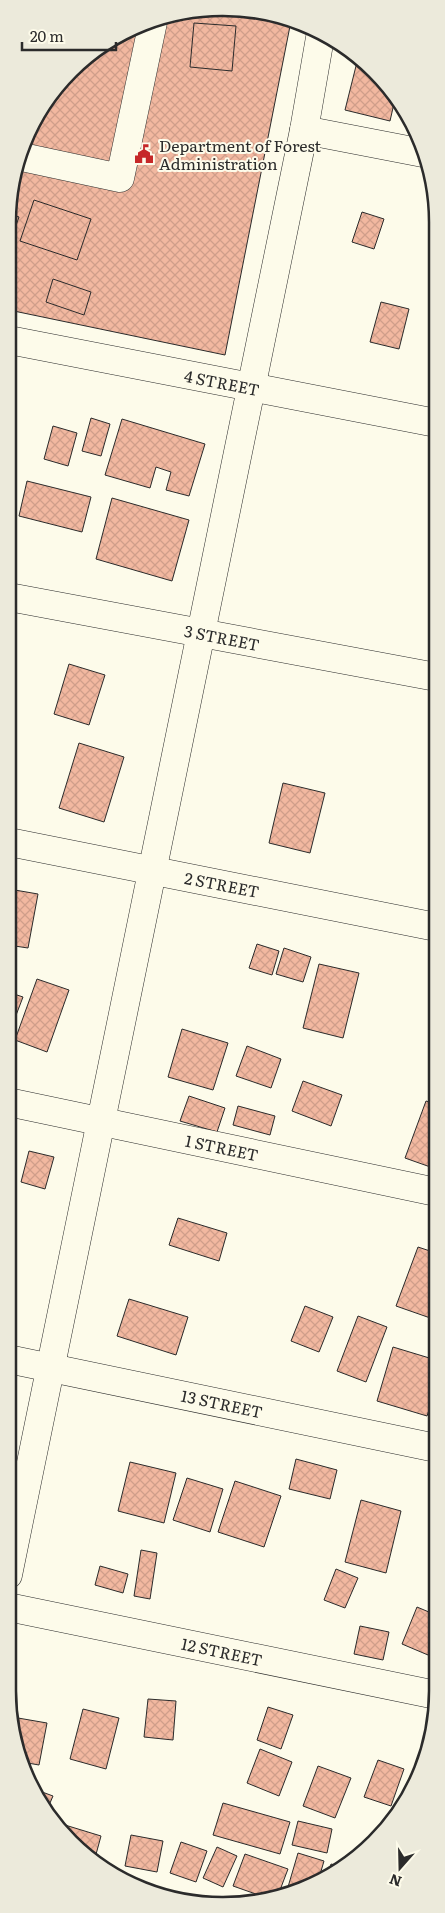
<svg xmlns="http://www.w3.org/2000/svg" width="445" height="1913" font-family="Literata,serif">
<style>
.building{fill:url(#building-cross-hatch);stroke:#2b2b2b}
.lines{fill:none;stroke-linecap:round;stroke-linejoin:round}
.minor-casing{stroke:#2b2b2b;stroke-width:29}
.minor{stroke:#fdfbea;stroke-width:28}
.labels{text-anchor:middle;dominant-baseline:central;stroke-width:4;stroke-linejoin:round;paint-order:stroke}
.poi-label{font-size:16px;fill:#2b2b2b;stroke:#fdfbea;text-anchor:start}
.street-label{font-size:16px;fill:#2b2b2b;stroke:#fdfbea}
.rim{fill:none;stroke:#2b2b2b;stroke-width:2.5}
</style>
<defs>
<pattern id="building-cross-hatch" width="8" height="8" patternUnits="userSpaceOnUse" patternTransform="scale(1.25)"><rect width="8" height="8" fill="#f2b8a0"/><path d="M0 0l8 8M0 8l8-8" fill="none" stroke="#d09e8a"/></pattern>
</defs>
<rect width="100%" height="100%" fill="#fdfbea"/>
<!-- building -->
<g class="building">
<polygon points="251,9 291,21 225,355 9,310 9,194 36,115 92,52 167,15"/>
<polygon points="194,23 236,26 232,71 190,67"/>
<polygon points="358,58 375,71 395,99 390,121 345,110"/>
<polygon points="34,200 91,219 77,260 20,241"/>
<polygon points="362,212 384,219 374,249 352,242"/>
<polygon points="9,213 19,217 9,245"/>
<polygon points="53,279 91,292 84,315 46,302"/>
<polygon points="381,302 409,309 399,349 370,342"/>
<polygon points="91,418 110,424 101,456 82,451"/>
<polygon points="122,419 205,444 189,496 166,490 171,472 156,467 150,488 105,475"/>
<polygon points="53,426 77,433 68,466 44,459"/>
<polygon points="27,481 91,497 82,532 19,516"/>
<polygon points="112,498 189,520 172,581 96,559"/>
<polygon points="69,664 105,675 89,725 54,714"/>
<polygon points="79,743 124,757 104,822 59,808"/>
<polygon points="283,783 325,793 310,853 269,843"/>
<polygon points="9,889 38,894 28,948 8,945"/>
<polygon points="257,944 279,951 272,975 249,968"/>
<polygon points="284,948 311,957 303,982 276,974"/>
<polygon points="319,964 359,973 343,1038 303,1028"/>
<polygon points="37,979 69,990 47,1052 15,1040"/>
<polygon points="8,992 23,997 10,1031 8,1030"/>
<polygon points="182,1029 228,1043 213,1090 168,1077"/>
<polygon points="436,1030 436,1064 430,1063"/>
<polygon points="247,1046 281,1059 271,1088 236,1076"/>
<polygon points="303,1081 342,1095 331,1126 292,1111"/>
<polygon points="189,1096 225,1108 217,1132 180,1121"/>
<polygon points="426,1101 436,1104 436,1169 405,1158"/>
<polygon points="238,1106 275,1116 270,1135 233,1125"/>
<polygon points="29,1151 54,1157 45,1189 21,1182"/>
<polygon points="178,1218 227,1233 219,1261 169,1245"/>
<polygon points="418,1247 436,1253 436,1320 396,1306"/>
<polygon points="129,1299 188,1317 176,1355 117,1336"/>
<polygon points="305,1306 333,1317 319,1352 291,1341"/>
<polygon points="358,1316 387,1327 366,1382 337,1371"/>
<polygon points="393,1347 436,1360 436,1389 427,1416 377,1401"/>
<polygon points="296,1459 337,1470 330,1499 289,1489"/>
<polygon points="130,1462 176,1473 164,1523 118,1511"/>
<polygon points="187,1478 223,1489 210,1532 173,1520"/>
<polygon points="235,1481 281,1496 264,1547 218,1532"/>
<polygon points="361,1500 401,1511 386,1573 345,1562"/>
<polygon points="141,1550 157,1553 150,1599 134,1596"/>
<polygon points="100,1566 128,1574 123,1593 95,1585"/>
<polygon points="336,1569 358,1578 345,1608 324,1600"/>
<polygon points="417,1607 436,1615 436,1635 428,1655 402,1644"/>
<polygon points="360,1626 389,1632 383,1660 354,1654"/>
<polygon points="148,1699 176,1701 173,1740 144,1737"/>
<polygon points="268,1707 293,1715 281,1749 257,1740"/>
<polygon points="83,1709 119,1718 106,1769 70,1759"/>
<polygon points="18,1718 47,1723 39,1765 22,1762 15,1730"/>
<polygon points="260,1749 292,1762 279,1796 247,1783"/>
<polygon points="378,1760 404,1769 391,1806 364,1797"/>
<polygon points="318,1766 351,1778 335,1818 303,1806"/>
<polygon points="34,1789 53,1796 47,1810"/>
<polygon points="223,1803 290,1822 280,1854 213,1835"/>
<polygon points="298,1821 332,1829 327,1853 292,1845"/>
<polygon points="65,1825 101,1836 95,1858 62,1833"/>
<polygon points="131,1835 163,1841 157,1872 125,1866"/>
<polygon points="181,1842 207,1851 196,1882 170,1873"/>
<polygon points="217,1847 237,1856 223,1887 203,1878"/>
<polygon points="298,1853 324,1861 319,1878 296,1889 288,1887"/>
<polygon points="245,1854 288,1869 277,1898 270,1899 233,1886"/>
<polygon points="331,1864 342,1867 328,1874"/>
</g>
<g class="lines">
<!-- minor casing -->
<g class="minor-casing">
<g id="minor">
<polyline points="304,130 423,153"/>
<polyline points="22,157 120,178 153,22"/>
<polyline points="9,340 436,423"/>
<polyline points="9,597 436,677"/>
<polyline points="9,842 436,927"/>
<polyline points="8,1102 436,1192"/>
<polyline points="8,1359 436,1448"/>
<polyline points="8,1575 304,130 321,32"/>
<polyline points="8,1607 436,1695"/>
</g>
</g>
<!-- minor -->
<use href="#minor" class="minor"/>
</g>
<!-- icons -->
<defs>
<g id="civic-bare" transform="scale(1.5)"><path d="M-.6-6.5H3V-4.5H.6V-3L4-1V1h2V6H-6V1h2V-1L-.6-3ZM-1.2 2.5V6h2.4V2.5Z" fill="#c62828" stroke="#fdfbea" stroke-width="2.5" paint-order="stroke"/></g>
</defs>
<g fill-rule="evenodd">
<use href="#civic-bare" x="144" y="154"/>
</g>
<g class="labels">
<!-- poi labels -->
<g class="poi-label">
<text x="159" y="145">Department of Forest<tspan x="159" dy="18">Administration</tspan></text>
</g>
<!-- street labels -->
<g class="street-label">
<text transform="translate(222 382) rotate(11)">4 STREET</text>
<text transform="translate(222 637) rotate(11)">3 STREET</text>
<text transform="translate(222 884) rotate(11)">2 STREET</text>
<text transform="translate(222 1147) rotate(12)">1 STREET</text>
<text transform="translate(222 1403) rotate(12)">13 STREET</text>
<text transform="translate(222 1651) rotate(12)">12 STREET</text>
</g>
</g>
<!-- crop -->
<path d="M0 0H445V1913H0ZM222 16H223A206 206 0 0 1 429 222V1691A206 206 0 0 1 223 1897H222A206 206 0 0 1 16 1691V222A206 206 0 0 1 222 16Z" fill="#eceadb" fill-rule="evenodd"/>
<path class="rim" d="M222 16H223A206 206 0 0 1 429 222V1691A206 206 0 0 1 223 1897H222A206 206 0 0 1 16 1691V222A206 206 0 0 1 222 16Z"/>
<!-- north arrow -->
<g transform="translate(400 1868) rotate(200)" stroke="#fdfbea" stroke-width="4" paint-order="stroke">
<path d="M0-4L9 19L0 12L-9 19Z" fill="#2b2b2b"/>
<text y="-8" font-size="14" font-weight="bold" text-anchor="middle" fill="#2b2b2b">N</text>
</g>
<!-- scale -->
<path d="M22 42v8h94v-8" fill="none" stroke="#2b2b2b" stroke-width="2.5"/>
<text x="30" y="42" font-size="15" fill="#2b2b2b" stroke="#fdfbea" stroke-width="4" paint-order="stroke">20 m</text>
</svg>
